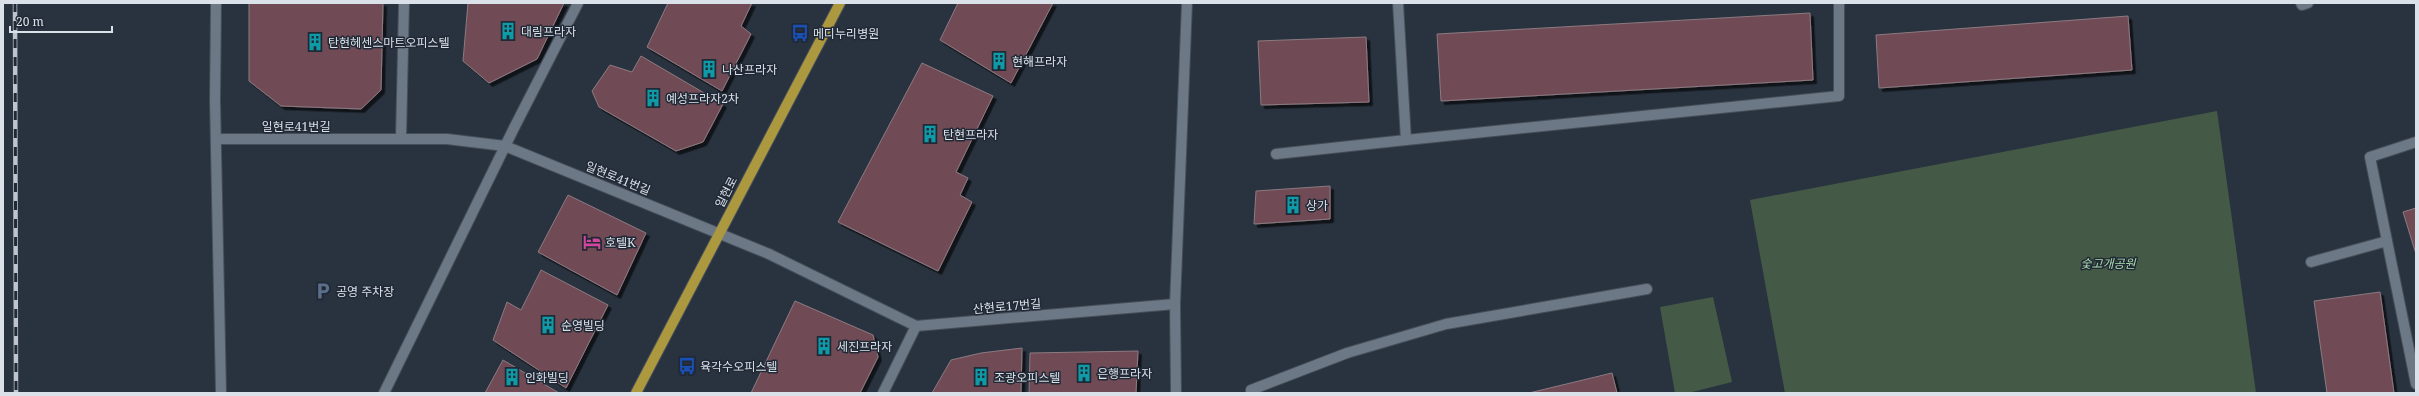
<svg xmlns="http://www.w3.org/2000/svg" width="2419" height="396" font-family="'Noto Serif','Noto Sans KR',serif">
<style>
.green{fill:#455a46}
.building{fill:#704b57;stroke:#8d7a80;filter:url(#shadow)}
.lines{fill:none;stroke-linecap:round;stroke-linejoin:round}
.minor-casing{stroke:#464e59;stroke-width:12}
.major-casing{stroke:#464e59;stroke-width:12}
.minor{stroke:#6c7886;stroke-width:10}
.major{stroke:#ac983f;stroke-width:10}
.rail-casing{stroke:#bec5ce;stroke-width:4.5}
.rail{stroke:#202935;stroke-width:3;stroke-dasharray:9;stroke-linecap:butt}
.labels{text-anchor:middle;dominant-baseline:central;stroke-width:3;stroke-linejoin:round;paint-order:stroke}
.poi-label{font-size:12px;fill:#dae1e9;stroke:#202935;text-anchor:start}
.street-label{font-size:12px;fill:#dae1e9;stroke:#202935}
.park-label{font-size:12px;font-style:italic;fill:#aadcac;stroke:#202935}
</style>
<defs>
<filter id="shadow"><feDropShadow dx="3.5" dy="3.5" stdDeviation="0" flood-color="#0009"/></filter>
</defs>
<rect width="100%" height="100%" fill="#29333f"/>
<!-- green -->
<g class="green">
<polygon points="2217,111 2256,393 1785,393 1750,200"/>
<polygon points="1713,297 1732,382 1688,393 1675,393 1660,307"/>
</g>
<!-- building -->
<g class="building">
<polygon points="249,3 383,3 381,90 361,109 281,106 249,81"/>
<polygon points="468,3 564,3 537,59 489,83 463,61"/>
<polygon points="668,3 752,3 741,26 751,34 722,91 647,47"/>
<polygon points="958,3 1053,3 1011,83 940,40"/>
<polygon points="1810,13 1813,80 1441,101 1437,34"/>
<polygon points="2128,16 2132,70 1879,88 1876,35"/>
<polygon points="1366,37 1369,102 1261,105 1258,41"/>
<polygon points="641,56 723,104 703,142 676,151 599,107 592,91 610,65 632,72"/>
<polygon points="922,63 993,96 956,172 968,178 960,195 972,202 938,271 838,222"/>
<polygon points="1330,186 1330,219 1254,224 1256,191"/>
<polygon points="568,195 646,233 617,295 538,252"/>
<polygon points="2416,208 2416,254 2403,212"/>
<polygon points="541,270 608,305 566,388 493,340 507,302 521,310"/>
<polygon points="2380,292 2394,393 2327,393 2314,301"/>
<polygon points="795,301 873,335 878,357 860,393 751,393"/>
<polygon points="1022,348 1021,393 932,393 951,360 981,353"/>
<polygon points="1138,351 1136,393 1029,393 1030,353"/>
<polygon points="503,360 559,393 485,393"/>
<polygon points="1612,373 1617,393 1529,393"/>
</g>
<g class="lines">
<!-- minor casing -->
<g class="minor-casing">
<g id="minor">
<polyline points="216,3 215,100 221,393"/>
<polyline points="2301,3 2302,5 2308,3"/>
<polyline points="401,138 404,3"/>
<polyline points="216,139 447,139 505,146 769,254 916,326 1175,304"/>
<polyline points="1406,140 1839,96 1839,3"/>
<polyline points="2416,142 2370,157 2416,384"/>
<polyline points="1276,154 1406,140 1398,3"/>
<polyline points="2311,262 2387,241"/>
<polyline points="384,393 514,128 578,3"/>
<polyline points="883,393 916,326"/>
<polyline points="1176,393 1175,304 1187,3"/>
<polyline points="1251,393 1251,390 1347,353 1446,324 1647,289"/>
</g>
</g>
<!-- major casing -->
<g class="major-casing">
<polyline id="major" points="636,393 840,3"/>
</g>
<!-- minor -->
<use href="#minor" class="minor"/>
<!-- major -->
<use href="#major" class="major"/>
<!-- rail casing -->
<g class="rail-casing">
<polyline id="rail" points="15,3 16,393"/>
</g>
<!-- rail -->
<use href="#rail" class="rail"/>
</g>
<!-- icons -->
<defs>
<g id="building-bare" transform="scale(1.38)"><path d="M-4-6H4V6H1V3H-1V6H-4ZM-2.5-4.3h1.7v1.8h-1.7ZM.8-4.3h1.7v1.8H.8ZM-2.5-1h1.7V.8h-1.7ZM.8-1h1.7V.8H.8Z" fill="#0f9aa8" stroke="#202935" stroke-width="2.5" paint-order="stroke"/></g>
<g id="bus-bare" transform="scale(1.38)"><path d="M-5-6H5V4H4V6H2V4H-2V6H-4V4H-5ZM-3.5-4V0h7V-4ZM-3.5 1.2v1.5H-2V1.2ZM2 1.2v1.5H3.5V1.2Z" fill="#1a4fb4" stroke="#202935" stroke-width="2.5" paint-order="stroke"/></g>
<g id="hotel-bare" transform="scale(1.38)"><path d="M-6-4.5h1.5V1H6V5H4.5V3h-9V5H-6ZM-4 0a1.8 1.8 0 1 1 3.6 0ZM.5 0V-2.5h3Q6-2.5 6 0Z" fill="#d1479c" stroke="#202935" stroke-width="2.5" paint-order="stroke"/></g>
<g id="parking-bare" transform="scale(1.38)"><path d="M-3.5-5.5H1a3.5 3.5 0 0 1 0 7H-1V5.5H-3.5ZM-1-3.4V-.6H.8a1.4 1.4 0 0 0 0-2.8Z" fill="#5c6f8a" stroke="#202935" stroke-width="2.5" paint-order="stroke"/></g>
</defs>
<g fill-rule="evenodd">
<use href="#building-bare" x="508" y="31"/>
<use href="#bus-bare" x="800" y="33"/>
<use href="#building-bare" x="315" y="42"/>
<use href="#building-bare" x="999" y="61"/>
<use href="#building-bare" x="709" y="69"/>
<use href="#building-bare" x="653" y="98"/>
<use href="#building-bare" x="930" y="134"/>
<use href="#building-bare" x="1293" y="205"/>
<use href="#hotel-bare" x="592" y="242"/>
<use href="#parking-bare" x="323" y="291"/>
<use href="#building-bare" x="548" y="325"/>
<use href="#building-bare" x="824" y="346"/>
<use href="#bus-bare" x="687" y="366"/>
<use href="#building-bare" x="1084" y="373"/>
<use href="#building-bare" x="512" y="377"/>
<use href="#building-bare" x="981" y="377"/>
</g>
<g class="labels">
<!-- poi labels -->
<g class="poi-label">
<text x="521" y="31">대림프라자</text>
<text x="813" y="33">메디누리병원</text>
<text x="328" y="42">탄현헤센스마트오피스텔</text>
<text x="1012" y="61">현해프라자</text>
<text x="722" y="69">나산프라자</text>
<text x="666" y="98">예성프라자2차</text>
<text x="943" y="134">탄현프라자</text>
<text x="1306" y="205">상가</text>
<text x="605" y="242">호텔K</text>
<text x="336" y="291">공영 주차장</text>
<text x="561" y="325">순영빌딩</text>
<text x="837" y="346">세진프라자</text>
<text x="700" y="366">육각수오피스텔</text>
<text x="1097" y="373">은행프라자</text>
<text x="525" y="377">인화빌딩</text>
<text x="994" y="377">조광오피스텔</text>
</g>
<!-- street labels -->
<g class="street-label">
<text x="296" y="126">일현로41번길</text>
<text transform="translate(618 178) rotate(22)">일현로41번길</text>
<text transform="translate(726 192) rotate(-63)">일현로</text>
<text transform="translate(1007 306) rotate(-5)">산현로17번길</text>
</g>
<!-- park labels -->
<g class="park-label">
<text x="2108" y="263">숯고개공원</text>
</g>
</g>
<!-- border -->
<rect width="2419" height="396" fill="none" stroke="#dae1e9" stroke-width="8"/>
<!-- scale -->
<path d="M10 26v6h102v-6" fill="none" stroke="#dae1e9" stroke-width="2"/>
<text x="16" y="26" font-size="12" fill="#dae1e9" stroke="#202935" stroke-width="3" paint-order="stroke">20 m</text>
</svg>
